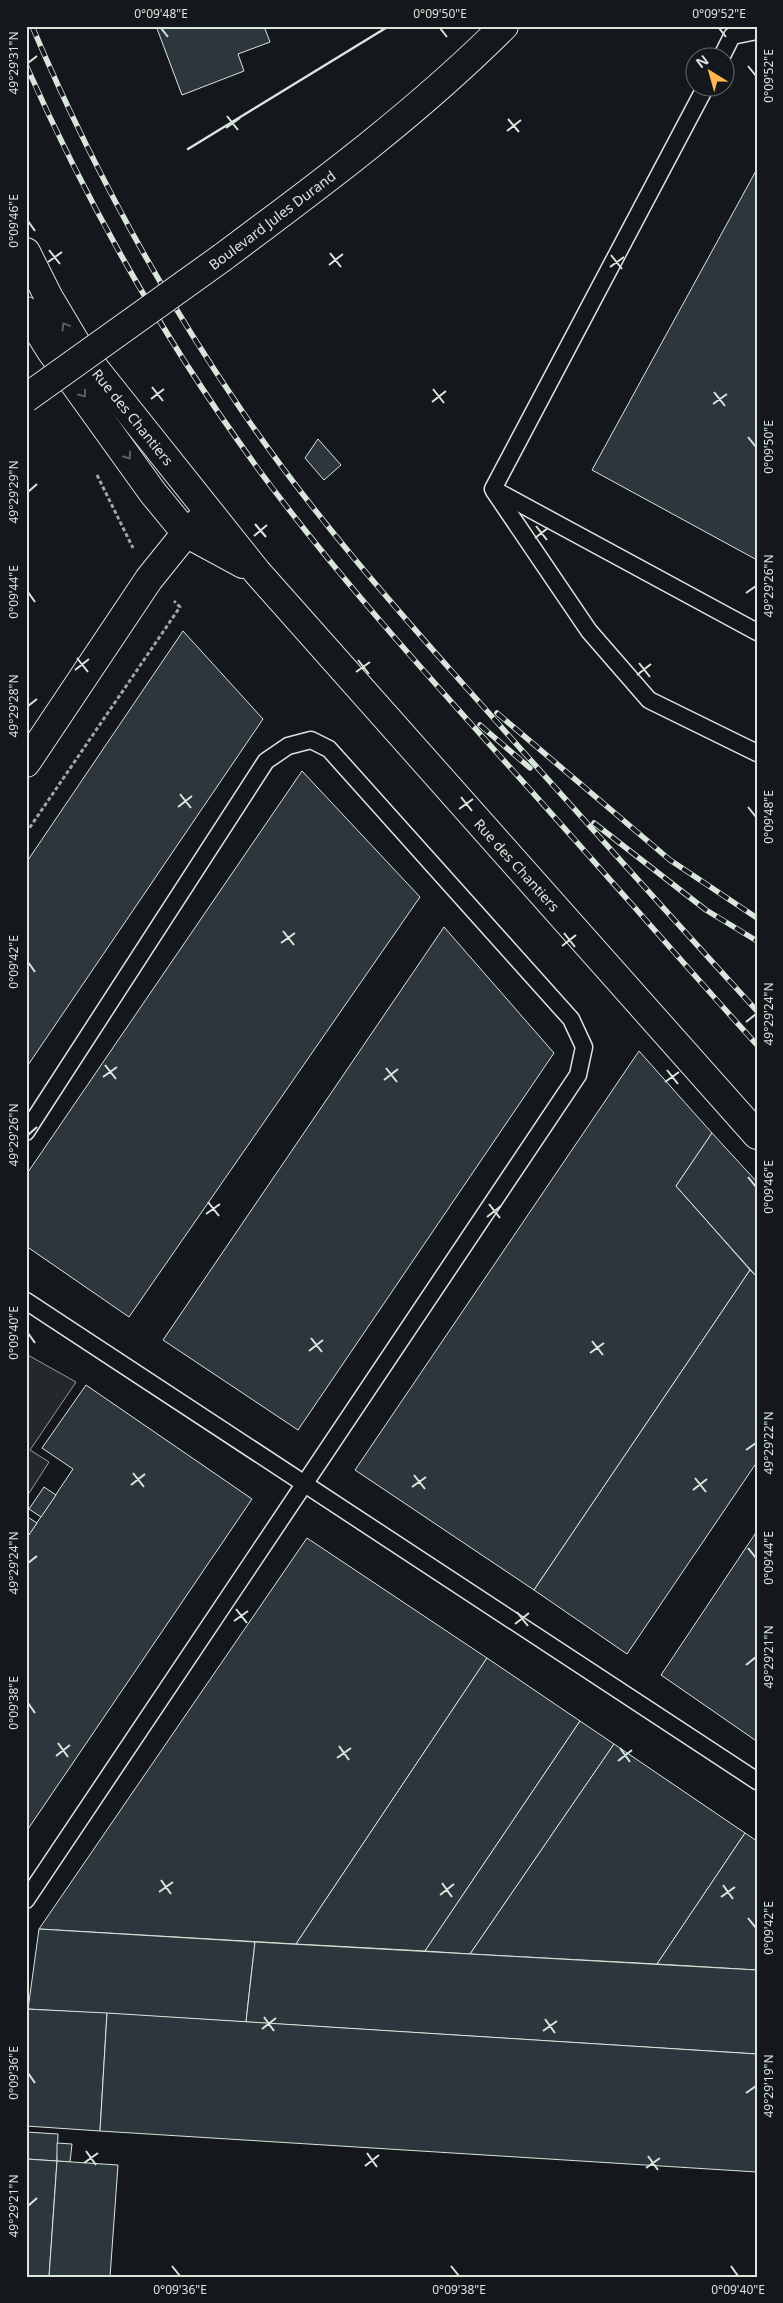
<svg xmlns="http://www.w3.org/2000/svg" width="783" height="2303" font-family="'Noto Sans',sans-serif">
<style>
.parking{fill:#24282b;stroke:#939e99}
.building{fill:#2c363c;stroke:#d8e6dc}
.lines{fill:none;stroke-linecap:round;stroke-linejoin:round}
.service-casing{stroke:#d8e6dc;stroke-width:19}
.tertiary-casing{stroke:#d8e6dc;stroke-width:30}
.secondary-casing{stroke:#d8e6dc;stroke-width:30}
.path{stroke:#9da8a2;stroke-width:3;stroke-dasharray:4 2.5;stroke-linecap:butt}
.service{stroke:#14181c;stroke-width:16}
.tertiary{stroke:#14181c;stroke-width:28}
.secondary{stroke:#14181c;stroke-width:28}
.rail-casing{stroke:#d8e6dc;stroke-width:5.5}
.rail{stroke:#14181c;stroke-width:4;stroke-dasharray:11;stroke-linecap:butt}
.secondary-bridge-casing{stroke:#d8e6dc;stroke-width:30;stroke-linecap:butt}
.secondary-bridge{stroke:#14181c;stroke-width:28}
.wall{stroke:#d8e6dc;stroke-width:2.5}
.oneway{stroke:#59605f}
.ticks{fill:none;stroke:#d8e6dc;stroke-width:2}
.labels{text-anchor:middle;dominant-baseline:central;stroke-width:4;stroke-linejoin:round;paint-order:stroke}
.street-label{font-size:14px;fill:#d8e6dc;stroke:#14181c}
.neatline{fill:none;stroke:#d8e6dc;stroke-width:2}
.ticks-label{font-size:12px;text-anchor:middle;fill:#d8e6dc}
</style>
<rect width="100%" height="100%" fill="#14181c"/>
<!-- parking -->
<polygon class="parking" points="26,1354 76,1382 30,1450 49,1462 26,1498"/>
<!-- building -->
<g class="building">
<polygon points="156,26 264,26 270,42 238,54 244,71 182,95"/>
<polygon points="757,169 757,560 592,470"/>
<polygon points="318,439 341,465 324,480 305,458"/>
<polygon points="183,631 263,719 26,1068 26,863"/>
<polygon points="302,771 420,897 129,1317 26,1246 26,1175"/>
<polygon points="444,927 554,1053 298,1430 163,1340"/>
<polygon points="639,1051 712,1133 676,1186 750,1270 534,1590 355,1470"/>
<polygon points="712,1133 757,1182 757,1277 676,1186"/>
<polygon points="750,1270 757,1277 757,1462 627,1654 534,1590"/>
<polygon points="86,1385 252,1499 26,1832 26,1539 73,1469 42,1448"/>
<polygon points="44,1487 56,1495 41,1517 29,1509"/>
<polygon points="26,1516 37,1523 26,1539"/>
<polygon points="757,1531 757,1738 755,1740 661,1675"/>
<polygon points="307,1538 487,1658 296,1944 39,1929"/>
<polygon points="487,1658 580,1721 425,1951 296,1944"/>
<polygon points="580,1721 614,1744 470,1954 425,1951"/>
<polygon points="614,1744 745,1833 657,1964 470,1954"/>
<polygon points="745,1833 757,1841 757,1970 657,1964"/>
<polygon points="39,1929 255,1942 246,2022 28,2009"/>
<polygon points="255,1942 757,1970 757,2054 246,2022"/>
<polygon points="26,2009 107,2013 100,2131 26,2126"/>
<polygon points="107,2013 757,2054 757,2172 100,2131"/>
<polygon points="26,2132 58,2134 57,2161 26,2159"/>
<polygon points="57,2143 72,2144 70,2162 57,2161"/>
<polygon points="26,2159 57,2161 49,2277 26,2277"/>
<polygon points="57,2161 118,2165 110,2277 49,2277"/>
</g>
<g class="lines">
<!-- service casing -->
<g class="service-casing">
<g id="service">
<polyline points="721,58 732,36 757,31"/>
<polyline points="705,88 493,489 757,632"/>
<polyline points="494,491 589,631 649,700 757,753"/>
<polyline points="26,1132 266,761 288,746 311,740 329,749 571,1019 584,1047 578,1075 26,1900"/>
<polyline points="26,1301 757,1781"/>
</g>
</g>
<!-- tertiary casing -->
<g class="tertiary-casing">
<g id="tertiary">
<polyline points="26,252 49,298 80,350 257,572 757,1135"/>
<polyline points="26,311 51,351 153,493 186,533 243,564"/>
<polyline points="26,763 149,579 186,533 200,521"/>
</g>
</g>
<!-- secondary casing -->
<g class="secondary-casing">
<path id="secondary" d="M223,257C321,184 418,112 504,26"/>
</g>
<!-- path -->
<g class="path">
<polyline points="97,475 133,548"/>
<polyline points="26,833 180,607 174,601"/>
</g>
<!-- service -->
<use href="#service" class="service"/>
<!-- tertiary -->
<use href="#tertiary" class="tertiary"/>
<!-- secondary -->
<use href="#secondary" class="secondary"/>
<!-- rail casing -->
<g class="rail-casing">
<g id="rail">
<path d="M32,26C89,161 159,290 242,411C313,515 396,609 480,703C572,807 664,909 757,1011"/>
<path d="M26,65C89,207 165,341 256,466C333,571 420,667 507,764C591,857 673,952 757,1045"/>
<polyline points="497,713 670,860 757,918"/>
<polyline points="480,725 530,768"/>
<polyline points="594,823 706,910 757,941"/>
</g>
</g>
<!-- rail -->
<use href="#rail" class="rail"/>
<!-- secondary-bridge casing -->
<g class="secondary-bridge-casing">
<polyline id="secondary-bridge" points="26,398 223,257"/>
</g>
<!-- secondary-bridge -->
<use href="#secondary-bridge" class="secondary-bridge"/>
<!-- wall -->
<polyline class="wall" points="188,149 389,26"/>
</g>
<!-- one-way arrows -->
<defs><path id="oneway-chevron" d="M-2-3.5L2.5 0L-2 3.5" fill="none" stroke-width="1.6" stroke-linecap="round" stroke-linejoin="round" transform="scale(1.25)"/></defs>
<g class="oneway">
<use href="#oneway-chevron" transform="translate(65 326) rotate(-121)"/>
<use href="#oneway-chevron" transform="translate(83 394) rotate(54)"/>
<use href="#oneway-chevron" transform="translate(128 456) rotate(55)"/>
</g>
<!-- ticks -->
<path class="ticks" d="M161,28L168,37M440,28L447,37M719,28L726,37M28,63L37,56M748,66L756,76M227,116L238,130M508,119L519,132M226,128L240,118M507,131L521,120M28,221L35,231M49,250L60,264M330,253L341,267M611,255L622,269M48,262L62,252M329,265L343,254M610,267L624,257M152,387L163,401M433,389L444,403M714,392L725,406M151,399L164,389M432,402L446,391M713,404L727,394M748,437L756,447M28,492L37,484M255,524L266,537M536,526L547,540M254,536L267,525M535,538L548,528M28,592L35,602M746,593L756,586M77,658L88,672M358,660L369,674M639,663L650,677M75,670L89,659M356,672L370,662M637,675L651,664M28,706L37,699M180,794L191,808M461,797L472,811M178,807L192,796M748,807L756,817M459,809L473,799M283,931L294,945M564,933L575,947M281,943L295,933M562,946L576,935M28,962L35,972M746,1022L756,1014M105,1065L116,1079M386,1068L397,1082M667,1070L678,1084M103,1077L117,1067M384,1080L398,1069M665,1082L679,1072M28,1135L37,1127M748,1177L756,1187M208,1202L219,1216M489,1204L500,1218M206,1214L220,1204M487,1217L501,1206M28,1333L35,1343M311,1338L322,1352M592,1341L603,1355M309,1351L323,1340M590,1353L604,1343M746,1450L756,1443M133,1473L144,1487M414,1475L425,1489M695,1478L706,1492M131,1485L145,1474M412,1487L426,1477M693,1490L707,1479M748,1548L756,1558M28,1563L37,1556M236,1609L247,1623M517,1612L528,1626M234,1621L248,1611M515,1624L529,1613M746,1665L756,1657M28,1703L35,1713M58,1743L68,1757M339,1746L349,1760M620,1748L630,1762M56,1756L70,1745M337,1758L351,1748M618,1761L632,1750M161,1880L171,1894M442,1883L452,1897M723,1885L733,1899M159,1892L173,1882M440,1895L454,1884M721,1897L735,1887M748,1918L756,1928M264,2017L274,2031M545,2019L555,2033M262,2029L276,2018M543,2031L557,2021M28,2073L35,2083M746,2093L756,2086M86,2151L96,2165M367,2153L377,2167M648,2156L658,2170M84,2163L98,2153M365,2166L379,2155M646,2168L660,2158M28,2206L37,2198M172,2266L180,2276M451,2266L459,2276M731,2266L738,2276"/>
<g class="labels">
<!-- street labels -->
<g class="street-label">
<text transform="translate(272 220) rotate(-37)">Boulevard Jules Durand</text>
<text transform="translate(133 417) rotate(51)">Rue des Chantiers</text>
<text transform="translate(517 865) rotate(48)">Rue des Chantiers</text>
</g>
</g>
<!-- border -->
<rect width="783" height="2303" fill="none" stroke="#14181c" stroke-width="55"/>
<!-- north arrow -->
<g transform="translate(710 72) rotate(323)"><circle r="24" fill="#14181c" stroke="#626a69"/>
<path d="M0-4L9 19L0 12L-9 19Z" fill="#ffb74d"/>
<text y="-8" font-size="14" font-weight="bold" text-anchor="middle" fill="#d8e6dc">N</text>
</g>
<rect x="28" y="28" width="728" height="2248" class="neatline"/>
<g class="ticks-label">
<text x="161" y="18">0°09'48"E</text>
<text x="440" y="18">0°09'50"E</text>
<text x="719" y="18">0°09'52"E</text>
<text transform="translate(14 63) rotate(-90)" y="4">49°29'31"N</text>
<text transform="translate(769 76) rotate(-90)" y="4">0°09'52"E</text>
<text transform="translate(14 221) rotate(-90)" y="4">0°09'46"E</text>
<text transform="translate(769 447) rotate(-90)" y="4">0°09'50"E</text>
<text transform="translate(14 492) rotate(-90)" y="4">49°29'29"N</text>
<text transform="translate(769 586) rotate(-90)" y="4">49°29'26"N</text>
<text transform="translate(14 592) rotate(-90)" y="4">0°09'44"E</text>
<text transform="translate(14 706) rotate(-90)" y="4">49°29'28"N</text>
<text transform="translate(769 817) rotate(-90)" y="4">0°09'48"E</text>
<text transform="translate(14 962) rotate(-90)" y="4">0°09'42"E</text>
<text transform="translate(769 1014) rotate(-90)" y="4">49°29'24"N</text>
<text transform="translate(14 1135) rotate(-90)" y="4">49°29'26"N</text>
<text transform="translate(769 1187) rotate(-90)" y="4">0°09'46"E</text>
<text transform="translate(14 1333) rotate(-90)" y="4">0°09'40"E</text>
<text transform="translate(769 1443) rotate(-90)" y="4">49°29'22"N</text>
<text transform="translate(769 1558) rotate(-90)" y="4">0°09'44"E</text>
<text transform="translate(14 1563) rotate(-90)" y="4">49°29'24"N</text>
<text transform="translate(769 1657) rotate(-90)" y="4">49°29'21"N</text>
<text transform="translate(14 1703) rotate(-90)" y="4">0°09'38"E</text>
<text transform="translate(769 1928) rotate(-90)" y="4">0°09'42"E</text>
<text transform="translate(14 2073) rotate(-90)" y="4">0°09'36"E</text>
<text transform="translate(769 2086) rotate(-90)" y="4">49°29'19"N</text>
<text transform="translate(14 2206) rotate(-90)" y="4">49°29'21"N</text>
<text x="180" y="2294">0°09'36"E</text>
<text x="459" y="2294">0°09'38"E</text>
<text x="738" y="2294">0°09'40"E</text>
</g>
</svg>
